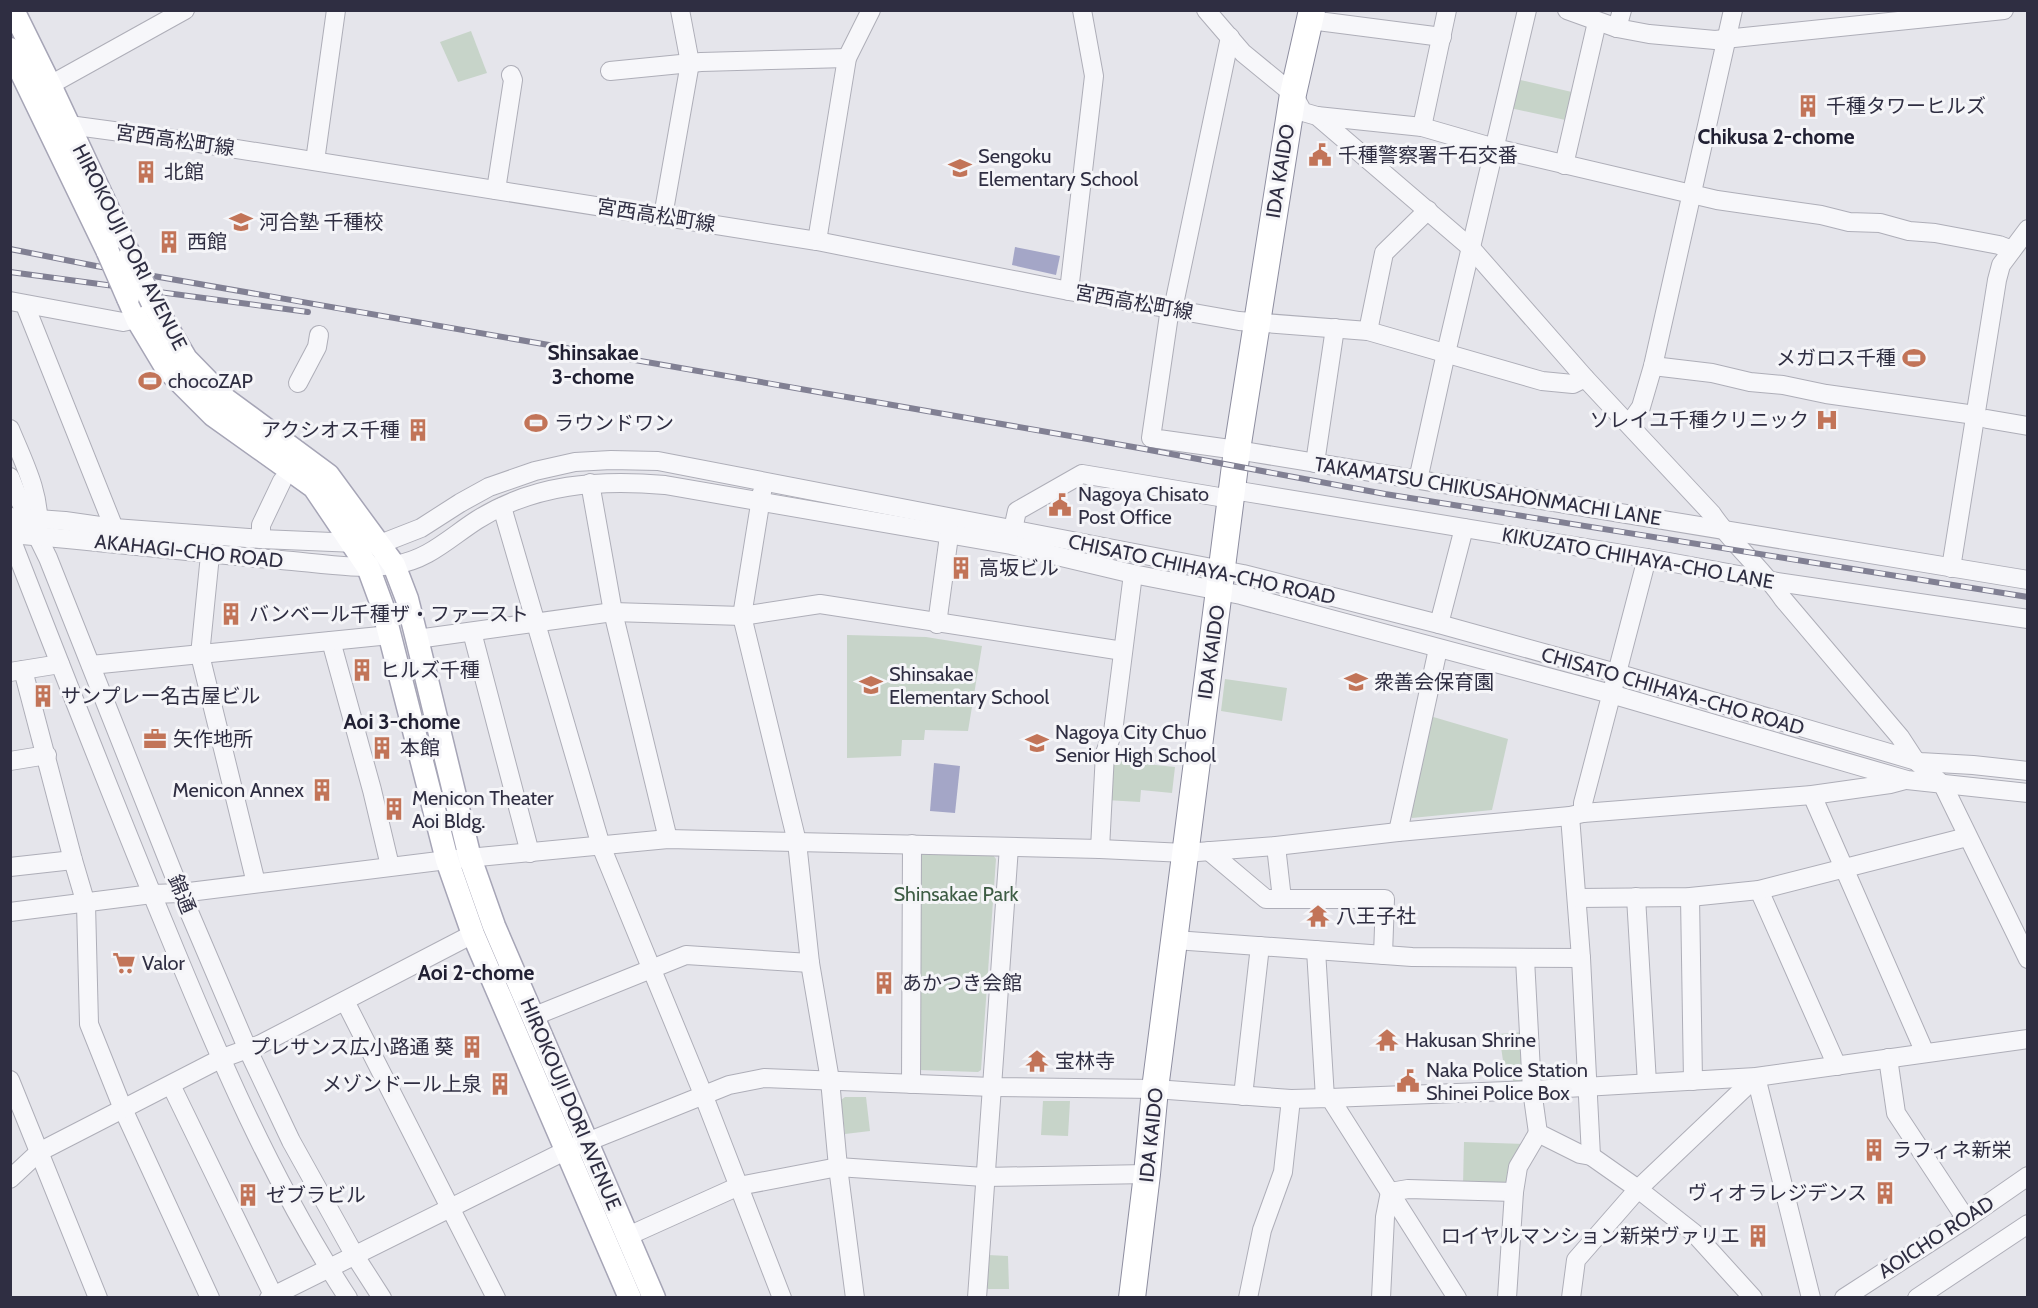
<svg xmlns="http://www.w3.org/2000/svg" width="2038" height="1308" font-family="Cabin,'Noto Sans JP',sans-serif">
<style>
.green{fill:#c7d4c9}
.water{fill:#a4a6c7}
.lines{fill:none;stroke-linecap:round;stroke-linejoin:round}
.minor-casing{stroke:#aeaeb8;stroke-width:20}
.major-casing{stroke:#a6a5b6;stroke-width:25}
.highway-casing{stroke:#8e8ea0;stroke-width:28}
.minor{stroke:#f7f7fa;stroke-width:18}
.major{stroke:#fff;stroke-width:22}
.highway{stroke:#fff;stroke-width:26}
.rail-casing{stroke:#818093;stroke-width:6}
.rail{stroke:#f5f5f8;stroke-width:4;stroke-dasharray:11;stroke-linecap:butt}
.major-bridge-casing{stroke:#a6a5b6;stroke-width:25;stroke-linecap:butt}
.major-bridge{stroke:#fff;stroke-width:22}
.labels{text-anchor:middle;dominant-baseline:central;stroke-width:6;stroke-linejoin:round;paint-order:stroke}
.poi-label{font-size:20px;fill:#2f2e42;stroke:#f5f5f8;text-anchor:start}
.street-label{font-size:20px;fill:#2f2e42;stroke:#f5f5f8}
.park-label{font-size:20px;fill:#3d5c44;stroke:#f5f5f8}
.neighbourhood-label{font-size:21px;font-weight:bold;fill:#212033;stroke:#f5f5f8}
</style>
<rect width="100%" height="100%" fill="#e5e5eb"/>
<!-- green -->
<g class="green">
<polygon points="471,31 487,73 458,82 440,42"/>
<polygon points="1516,79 1576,93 1570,121 1510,108"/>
<polygon points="847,635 926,637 982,646 968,731 925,730 924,740 902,740 901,756 847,758"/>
<polygon points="1225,679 1287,688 1282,721 1221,711"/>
<polygon points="1430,716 1508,739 1492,810 1412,818 1408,813"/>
<polygon points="1108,760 1175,767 1172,793 1141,790 1140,802 1106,800"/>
<polygon points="921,853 993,855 996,859 981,1070 978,1072 919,1070"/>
<polygon points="1523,1032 1526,1081 1514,1083 1511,1074 1504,1067 1499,1034"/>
<polygon points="845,1097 866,1097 870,1131 845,1134 841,1100"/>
<polygon points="1043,1101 1070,1101 1068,1136 1041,1135"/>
<polygon points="1464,1142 1525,1144 1509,1180 1503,1185 1463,1185"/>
<polygon points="988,1255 1008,1256 1009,1289 988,1289 985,1285"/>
</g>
<!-- water -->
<g class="water">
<polygon points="1015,247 1060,256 1056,275 1012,265"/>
<polygon points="934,763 960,766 955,813 930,811"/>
</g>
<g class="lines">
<!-- minor casing -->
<g class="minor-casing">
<g id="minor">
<path d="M1206,10L1243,53L1293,94L1303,112L1317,116L1471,248L1585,378L1712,514C1733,545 1762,568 1783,599L1900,737L1915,760L1943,785L2028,959"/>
<polyline points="1567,10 1617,28 1649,34 1715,40 2004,10"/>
<polyline points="1310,20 1442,37"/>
<polyline points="1617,28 1622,10"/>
<polyline points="610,71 701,62 847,58"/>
<polyline points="50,85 185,10"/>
<polyline points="1317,116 1422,127 1495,148 1717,200 1821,215 1849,222 1880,223 1909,231 1935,233 1999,245 2012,250"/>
<polyline points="69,125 180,140 817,241 1069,291 1239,321 1368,331 1542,381 1573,384 1585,378"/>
<polyline points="1422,127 1447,10"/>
<polyline points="315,161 336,10"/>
<polyline points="1564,165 1597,22"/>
<polyline points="496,190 513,80 511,75"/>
<polyline points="663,216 690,63 680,10"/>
<polyline points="817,241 847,58 871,10"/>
<polyline points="1069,291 1094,76 1082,10"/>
<polyline points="10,301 123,322 137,319"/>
<polyline points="25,305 114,528"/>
<polyline points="1170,308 1151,438 1237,450 2028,580"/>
<polyline points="1173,309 1230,37"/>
<polyline points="1368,331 1384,253 1428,210"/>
<polyline points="1653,366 1712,373 1750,382 1783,385 1826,394 1975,415"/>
<polyline points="298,383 317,347 319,335"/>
<polyline points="1987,419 2028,426"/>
<polyline points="1629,424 1641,407 1653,366 1733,10"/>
<path d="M10,429C23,461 41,494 38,530"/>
<polyline points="1315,463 1335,328"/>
<polyline points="10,477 18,497 48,558 181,893 248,1050 291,1141 355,1256 382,1298"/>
<polyline points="1418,480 1446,353 1527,10"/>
<polyline points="590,483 613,612 668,839"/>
<polyline points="1233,490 1647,558 1771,581 2028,619"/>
<polyline points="762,492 742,616 797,842 810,963 830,1080 838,1167 855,1298"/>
<polyline points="502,507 601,846 703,1094 782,1298"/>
<polyline points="10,517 65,521 114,528 261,539 380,544 421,528 460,503 489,487 535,471 575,462 611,460 658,461 1243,574 1439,624 1616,673 1920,762 1973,765 2028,771"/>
<polyline points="1013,529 1017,511 1082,474 1231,499"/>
<path d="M10,534C101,541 191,553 281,560C318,563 357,570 394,565C428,560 449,538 477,520C534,484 599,479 665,485L1011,545L1133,574L1241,595L1611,694L1907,780L2028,793"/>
<path d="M10,536C61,667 112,798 166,928C218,1055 272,1182 348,1298"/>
<polyline points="261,539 261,525 282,481"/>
<polyline points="210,555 200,655 256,883"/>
<polyline points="1951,568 1997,280 2001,265 2028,229"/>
<polyline points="937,624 949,536"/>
<polyline points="1439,624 1464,528"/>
<polyline points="472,632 530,853"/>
<polyline points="417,639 613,612 742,616 820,604 1123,651"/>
<polyline points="331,641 372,790 390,866"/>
<polyline points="91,665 390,635"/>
<polyline points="23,670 73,860 86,904 89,1024 123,1109 210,1298"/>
<polyline points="10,672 60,664"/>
<polyline points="10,761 47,755"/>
<polyline points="1812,795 1925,1053"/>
<polyline points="1583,813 1583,803 1647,558"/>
<polyline points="1570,816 1581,958 1591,1156"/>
<polyline points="1398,832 1438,649"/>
<polyline points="1276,846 1282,899"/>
<polyline points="1100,849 1105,753 1113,732 1133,574"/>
<polyline points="1209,851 1266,899 1385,899 1383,955"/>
<polyline points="10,867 73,860"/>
<polyline points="1759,890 1837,1066"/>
<polyline points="1636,897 1647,1083"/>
<polyline points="1690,897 1693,1081"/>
<polyline points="1577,898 1690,897 1759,890 1967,837"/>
<polyline points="10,912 152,894 181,893 447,860 668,839 1100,849 1185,853 1276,846 1398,832 1570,816 1583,813 1812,795 1890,784 1905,780"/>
<polyline points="1175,940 1412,957 1581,958"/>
<polyline points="1316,950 1325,1098"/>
<polyline points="1525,959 1532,1090 1538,1133 1580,1154 1591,1156 1638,1189 1694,1233 1753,1298"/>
<polyline points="345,1001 496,1298"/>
<polyline points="532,1017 686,955 810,963"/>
<polyline points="1888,1058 1896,1113 1966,1219"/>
<polyline points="10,1080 98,1298"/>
<polyline points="911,1084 912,844"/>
<polyline points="171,1085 273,1295"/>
<polyline points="1243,1096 1260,946"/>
<polyline points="1330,1098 1532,1090 1756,1077 2028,1039"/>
<polyline points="10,1179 39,1152 220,1059 261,1044 473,934"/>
<polyline points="628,1236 739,1186 838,1167 984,1177 1147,1174"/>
<polyline points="269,1298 567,1150 729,1085 764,1078 992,1087 1155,1089 1291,1099 1330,1098 1457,1298"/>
<polyline points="977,1298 1009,847"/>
<polyline points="1248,1298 1262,1230 1283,1172 1291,1099"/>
<polyline points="1381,1298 1385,1217 1390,1192 1408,1189 1514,1192"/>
<polyline points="1507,1298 1514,1192 1518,1167 1538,1133"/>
<polyline points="1571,1298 1576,1260 1638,1189 1756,1077 1811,1298"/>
<polyline points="1844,1298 1966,1219 2028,1176"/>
<polyline points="1917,1298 2028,1224"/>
</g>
</g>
<!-- major casing -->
<g class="major-casing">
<g id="major">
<polyline points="13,10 50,85 130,256"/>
<polyline points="10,49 108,252"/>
<polyline points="128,298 137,319 167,369 213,415 314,487 368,567 382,605 447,860 473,934 630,1298"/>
<polyline points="152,302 186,359 225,399 328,475 394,565 407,599 417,639 470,858 494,926 654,1298"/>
</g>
</g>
<!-- highway casing -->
<g class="highway-casing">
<polyline id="highway" points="1132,1298 1147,1174 1155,1089 1237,450 1293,94 1312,10"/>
</g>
<!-- minor -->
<use href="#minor" class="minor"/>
<!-- major -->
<use href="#major" class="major"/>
<!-- highway -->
<use href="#highway" class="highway"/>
<!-- rail casing -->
<g class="rail-casing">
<g id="rail">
<polyline points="10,249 96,266 1139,448 1385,494 2028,597"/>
<polyline points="10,272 308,312"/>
</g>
</g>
<!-- rail -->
<use href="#rail" class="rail"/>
<!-- major-bridge casing -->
<g class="major-bridge-casing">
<g id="major-bridge">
<polyline points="108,252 128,298"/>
<polyline points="130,256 152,302"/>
</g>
</g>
<!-- major-bridge -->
<use href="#major-bridge" class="major-bridge"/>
</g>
<!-- icons -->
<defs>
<g id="building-bare" transform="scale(1.8)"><path d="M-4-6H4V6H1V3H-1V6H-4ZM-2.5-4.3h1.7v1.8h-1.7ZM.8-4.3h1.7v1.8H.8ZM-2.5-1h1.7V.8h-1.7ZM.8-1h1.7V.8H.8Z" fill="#c27458" stroke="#f5f5f8" stroke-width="2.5" paint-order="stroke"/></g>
<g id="civic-bare" transform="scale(1.8)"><path d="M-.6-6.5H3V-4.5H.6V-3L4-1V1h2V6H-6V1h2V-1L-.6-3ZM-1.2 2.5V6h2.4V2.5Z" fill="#c27458" stroke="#f5f5f8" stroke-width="2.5" paint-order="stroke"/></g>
<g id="school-bare" transform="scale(1.8)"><path d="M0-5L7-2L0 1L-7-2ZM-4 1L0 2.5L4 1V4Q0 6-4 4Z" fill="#c27458" stroke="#f5f5f8" stroke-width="2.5" paint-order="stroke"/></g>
<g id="stadium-bare" transform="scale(1.8)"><path d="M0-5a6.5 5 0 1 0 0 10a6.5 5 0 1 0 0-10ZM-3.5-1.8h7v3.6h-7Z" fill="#c27458" stroke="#f5f5f8" stroke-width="2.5" paint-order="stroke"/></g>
<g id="hospital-bare" transform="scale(1.8)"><path d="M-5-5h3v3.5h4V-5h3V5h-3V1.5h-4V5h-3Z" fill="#c27458" stroke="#f5f5f8" stroke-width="2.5" paint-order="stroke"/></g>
<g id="office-bare" transform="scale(1.8)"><path d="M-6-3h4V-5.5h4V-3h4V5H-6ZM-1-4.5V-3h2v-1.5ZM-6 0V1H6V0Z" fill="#c27458" stroke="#f5f5f8" stroke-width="2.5" paint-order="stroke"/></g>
<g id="temple-bare" transform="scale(1.8)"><path d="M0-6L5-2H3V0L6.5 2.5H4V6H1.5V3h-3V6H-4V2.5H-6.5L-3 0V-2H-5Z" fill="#c27458" stroke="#f5f5f8" stroke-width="2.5" paint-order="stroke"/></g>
<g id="supermarket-bare" transform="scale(1.8)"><path d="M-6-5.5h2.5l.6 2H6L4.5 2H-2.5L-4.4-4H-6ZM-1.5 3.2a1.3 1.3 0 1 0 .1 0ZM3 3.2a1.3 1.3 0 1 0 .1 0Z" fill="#c27458" stroke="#f5f5f8" stroke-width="2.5" paint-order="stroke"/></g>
</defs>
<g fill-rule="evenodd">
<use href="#building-bare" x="1808" y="106"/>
<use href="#civic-bare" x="1320" y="155"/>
<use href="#school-bare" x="960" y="168"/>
<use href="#building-bare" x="146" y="172"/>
<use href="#school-bare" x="241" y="222"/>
<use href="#building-bare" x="169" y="242"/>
<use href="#stadium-bare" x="1914" y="358"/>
<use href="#stadium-bare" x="150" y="381"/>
<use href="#hospital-bare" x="1827" y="420"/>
<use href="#stadium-bare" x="536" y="423"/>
<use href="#building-bare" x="418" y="430"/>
<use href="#civic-bare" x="1060" y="505"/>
<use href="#building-bare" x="961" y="568"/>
<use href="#building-bare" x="231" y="614"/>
<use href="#building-bare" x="362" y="670"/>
<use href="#school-bare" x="1356" y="682"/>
<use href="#school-bare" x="871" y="685"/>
<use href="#building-bare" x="43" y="696"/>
<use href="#office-bare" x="155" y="739"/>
<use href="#school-bare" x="1037" y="743"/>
<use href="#building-bare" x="382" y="748"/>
<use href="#building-bare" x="322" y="790"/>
<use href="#building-bare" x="394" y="809"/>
<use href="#temple-bare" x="1318" y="916"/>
<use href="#supermarket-bare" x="124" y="963"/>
<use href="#building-bare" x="884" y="983"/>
<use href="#temple-bare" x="1387" y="1040"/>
<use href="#building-bare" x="472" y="1047"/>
<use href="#temple-bare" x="1037" y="1061"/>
<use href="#civic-bare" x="1408" y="1081"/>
<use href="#building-bare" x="500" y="1084"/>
<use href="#building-bare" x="1874" y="1150"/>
<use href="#building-bare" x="1885" y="1193"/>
<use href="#building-bare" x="248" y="1195"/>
<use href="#building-bare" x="1758" y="1236"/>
</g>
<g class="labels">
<!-- poi labels -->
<g class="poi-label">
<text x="1826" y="106">千種タワーヒルズ</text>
<text x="1338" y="155">千種警察署千石交番</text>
<text x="978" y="156">Sengoku<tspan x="978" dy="23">Elementary School</tspan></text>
<text x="164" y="172">北館</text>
<text x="259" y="222">河合塾 千種校</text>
<text x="187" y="242">西館</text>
<text x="1896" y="358" text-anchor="end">メガロス千種</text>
<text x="168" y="381">chocoZAP</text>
<text x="1809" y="420" text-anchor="end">ソレイユ千種クリニック</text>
<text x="554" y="423">ラウンドワン</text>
<text x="400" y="430" text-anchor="end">アクシオス千種</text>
<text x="1078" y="494">Nagoya Chisato<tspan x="1078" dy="23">Post Office</tspan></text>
<text x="979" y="568">高坂ビル</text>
<text x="249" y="614">バンベール千種ザ・ファースト</text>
<text x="380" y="670">ヒルズ千種</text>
<text x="889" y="674">Shinsakae<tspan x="889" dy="23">Elementary School</tspan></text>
<text x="1374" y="682">衆善会保育園</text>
<text x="61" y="696">サンプレー名古屋ビル</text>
<text x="1055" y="732">Nagoya City Chuo<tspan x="1055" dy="23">Senior High School</tspan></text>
<text x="173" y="739">矢作地所</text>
<text x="400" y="748">本館</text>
<text x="304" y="790" text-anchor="end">Menicon Annex</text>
<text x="412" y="798">Menicon Theater<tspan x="412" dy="23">Aoi Bldg.</tspan></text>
<text x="1336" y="916">八王子社</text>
<text x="142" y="963">Valor</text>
<text x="902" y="983">あかつき会館</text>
<text x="1405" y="1040">Hakusan Shrine</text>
<text x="454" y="1047" text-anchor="end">プレサンス広小路通 葵</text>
<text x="1055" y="1061">宝林寺</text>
<text x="1426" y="1070">Naka Police Station<tspan x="1426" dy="23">Shinei Police Box</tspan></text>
<text x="482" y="1084" text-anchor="end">メゾンドール上泉</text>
<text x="1892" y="1150">ラフィネ新栄</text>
<text x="1867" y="1193" text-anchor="end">ヴィオラレジデンス</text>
<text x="266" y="1195">ゼブラビル</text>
<text x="1740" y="1236" text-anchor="end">ロイヤルマンション新栄ヴァリエ</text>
</g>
<!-- street labels -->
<g class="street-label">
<text transform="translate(175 140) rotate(8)">宮西高松町線</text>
<text transform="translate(1280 171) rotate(-81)">IDA KAIDO</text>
<text transform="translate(656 215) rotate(9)">宮西高松町線</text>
<text transform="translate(130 247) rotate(63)">HIROKOUJI DORI AVENUE</text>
<text transform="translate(1134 302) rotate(10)">宮西高松町線</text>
<text transform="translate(1488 491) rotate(9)">TAKAMATSU CHIKUSAHONMACHI LANE</text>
<text transform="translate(189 551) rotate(6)">AKAHAGI-CHO ROAD</text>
<text transform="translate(1638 558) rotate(10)">KIKUZATO CHIHAYA-CHO LANE</text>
<text transform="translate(1202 569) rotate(12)">CHISATO CHIHAYA-CHO ROAD</text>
<text transform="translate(1211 652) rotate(-82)">IDA KAIDO</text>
<text transform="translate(1673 691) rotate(16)">CHISATO CHIHAYA-CHO ROAD</text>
<text transform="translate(182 894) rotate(68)">錦通</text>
<text transform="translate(571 1104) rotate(67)">HIROKOUJI DORI AVENUE</text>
<text transform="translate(1151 1135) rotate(-84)">IDA KAIDO</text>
<text transform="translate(1936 1237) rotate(-33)">AOICHO ROAD</text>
</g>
<!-- park labels -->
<g class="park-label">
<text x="956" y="894">Shinsakae Park</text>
</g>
<!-- neighbourhood labels -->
<g class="neighbourhood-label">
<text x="1776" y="136">Chikusa 2-chome</text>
<text x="593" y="352">Shinsakae<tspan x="593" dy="24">3-chome</tspan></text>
<text x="402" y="721">Aoi 3-chome</text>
<text x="476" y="972">Aoi 2-chome</text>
</g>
</g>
<!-- border -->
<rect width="2038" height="1308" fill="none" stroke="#2f2e42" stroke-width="24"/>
</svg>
